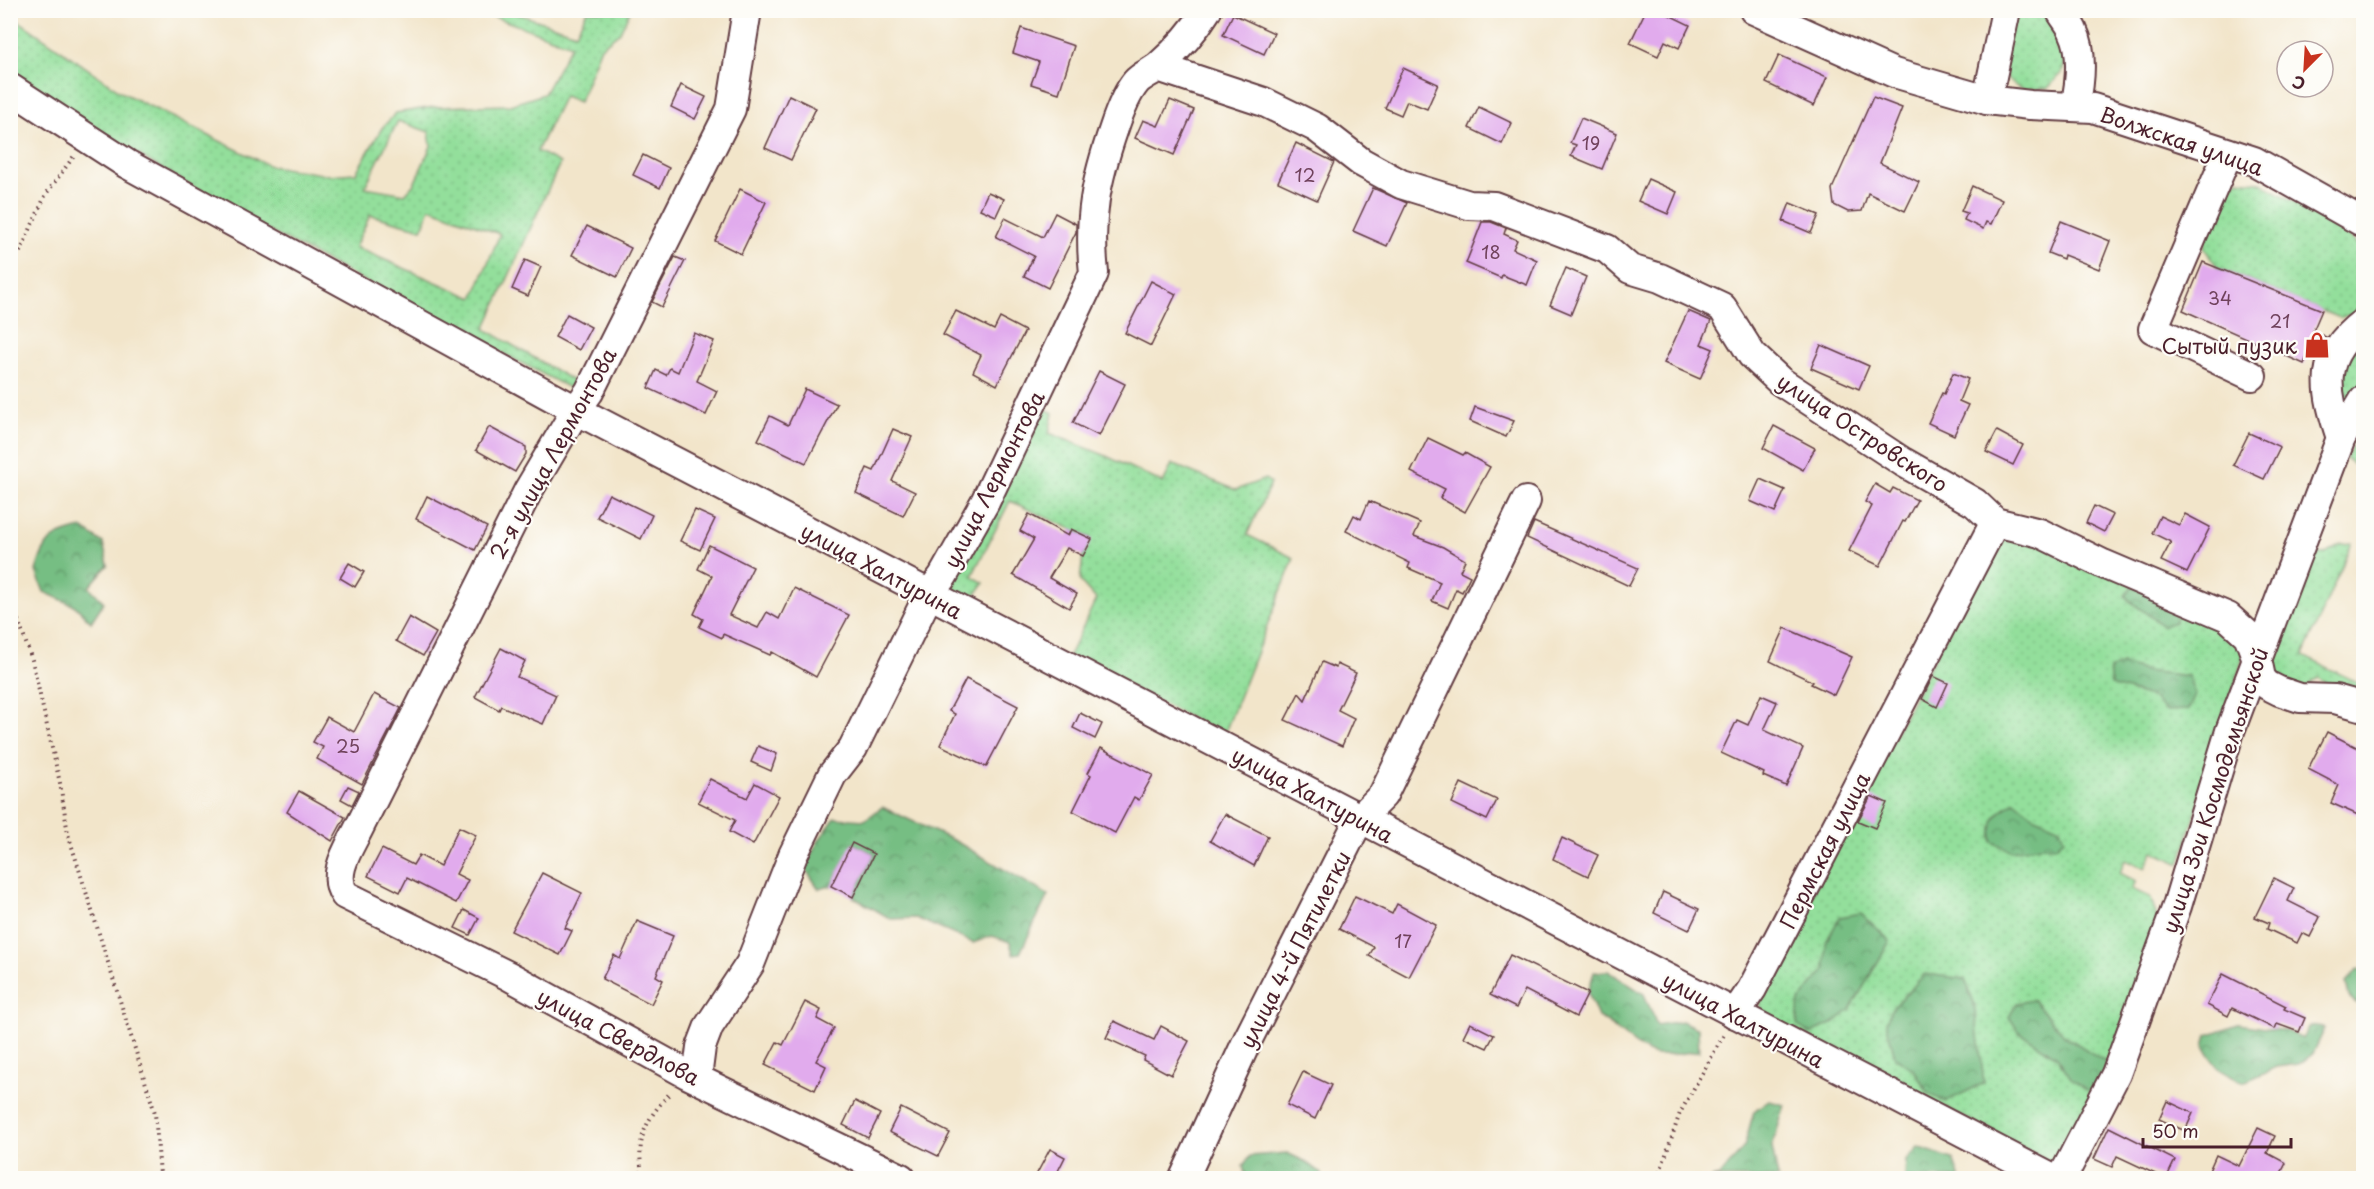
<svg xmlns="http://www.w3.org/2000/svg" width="2374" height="1189" font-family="'Playpen Sans',sans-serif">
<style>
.grass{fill:url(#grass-dots);stroke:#6e7f63;stroke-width:1.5;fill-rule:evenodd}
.forest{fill:url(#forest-crowns);stroke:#606e57;stroke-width:1.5}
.building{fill:#e1abed}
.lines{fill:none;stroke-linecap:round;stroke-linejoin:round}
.minor-casing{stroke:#633d43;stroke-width:32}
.path{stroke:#633d43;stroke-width:4;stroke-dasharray:1.5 4.5;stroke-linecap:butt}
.minor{stroke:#fff;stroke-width:28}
.labels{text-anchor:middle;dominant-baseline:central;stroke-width:4.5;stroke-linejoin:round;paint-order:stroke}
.number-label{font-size:18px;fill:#70425c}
.street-label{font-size:21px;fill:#4a1f2b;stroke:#fdfcf7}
.poi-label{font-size:21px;fill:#4a1f2b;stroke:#fdfcf7;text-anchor:end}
</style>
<defs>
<pattern id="grass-dots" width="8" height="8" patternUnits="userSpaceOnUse" patternTransform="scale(1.5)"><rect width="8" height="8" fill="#93df9b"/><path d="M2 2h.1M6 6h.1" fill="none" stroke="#80bf86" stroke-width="1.8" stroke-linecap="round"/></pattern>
<pattern id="forest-crowns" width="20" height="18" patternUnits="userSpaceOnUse" patternTransform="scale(1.5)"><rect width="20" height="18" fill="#76be83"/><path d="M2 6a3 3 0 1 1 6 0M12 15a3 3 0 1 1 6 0" fill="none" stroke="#639a6b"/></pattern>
</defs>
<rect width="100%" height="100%" fill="#fdfcf7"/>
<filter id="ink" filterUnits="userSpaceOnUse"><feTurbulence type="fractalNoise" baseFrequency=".0167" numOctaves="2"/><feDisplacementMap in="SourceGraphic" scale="12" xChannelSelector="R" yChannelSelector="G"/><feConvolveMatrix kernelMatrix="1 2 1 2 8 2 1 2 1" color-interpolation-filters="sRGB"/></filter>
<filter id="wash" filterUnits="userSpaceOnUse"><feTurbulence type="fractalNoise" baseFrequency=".008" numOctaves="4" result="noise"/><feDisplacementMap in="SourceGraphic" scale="24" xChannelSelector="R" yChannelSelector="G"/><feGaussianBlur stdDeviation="1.35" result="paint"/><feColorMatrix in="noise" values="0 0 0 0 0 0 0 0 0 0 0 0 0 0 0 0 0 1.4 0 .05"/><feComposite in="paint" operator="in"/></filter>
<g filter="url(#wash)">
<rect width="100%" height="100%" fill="#f2e5ca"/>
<!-- grass -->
<g class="grass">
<path d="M478,11H509L576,33L587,11H630L620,32L601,47L579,102L564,96L537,151L560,163L485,329L584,387L575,391L248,220L11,79L10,15L123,93L270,166L328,175L356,173L382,128L396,113L434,107L510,105L544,94L571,45ZM398,121L429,132L431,146L414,184L405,194L365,187ZM430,208L500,234L473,298L355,247L370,215L422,229Z"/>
<path d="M2012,11H2053L2069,49L2062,73L2048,88C2024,90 2015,93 2002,70Z"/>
<polygon points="2238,180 2259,182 2335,224 2363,250 2363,308 2361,311 2340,318 2218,268 2204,248 2208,217 2218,195"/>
<polygon points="2363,333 2363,382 2345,420 2337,369"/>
<polygon points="1037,404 1053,413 1049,433 1104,455 1163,483 1172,464 1236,490 1265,479 1271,483 1247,535 1294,558 1224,735 1069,656 1096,599 1080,581 1083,556 1091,538 1010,501 972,576 984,583 971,601 955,594 945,582"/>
<polygon points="2363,426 2363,474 2346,458"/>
<polygon points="1997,538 2038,541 2225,624 2245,651 2180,864 2153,851 2145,868 2125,860 2120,873 2136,881 2132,889 2151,898 2160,928 2121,1043 2054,1164 1761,1013 1759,995"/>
<polygon points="2352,543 2303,656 2363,685 2363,700 2335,691 2318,678 2302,691 2263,667 2305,553 2324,554 2341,544"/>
</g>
<!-- forest -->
<g class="forest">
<path d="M82,528L103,543L108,565L89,587L104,602L91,622L75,606L44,592L36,571C45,541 50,535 82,528Z"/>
<path d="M2132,586L2177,605L2175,622L2162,626C2153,617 2129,602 2125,596Z"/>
<polygon points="2122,664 2145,671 2188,676 2195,694 2188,710 2165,711 2153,698 2111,685 2109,670"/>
<path d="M2015,801L2035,817L2060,828L2064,839L2055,847L2041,846L2012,851L1992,842C1990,818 1996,813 2015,801Z"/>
<polygon points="882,807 957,842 1048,895 1020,953 1013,954 1010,942 992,936 973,943 916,918 891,919 853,897 874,854 853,843 831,886 819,889 804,867 819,840 835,818 865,820"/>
<polygon points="1861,913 1890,941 1850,1010 1833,1023 1810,1034 1797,1025 1799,1001 1825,970 1826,942 1840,917"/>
<polygon points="2363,968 2363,1004 2360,1006 2349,997 2346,982 2357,970"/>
<path d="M1608,971L1644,994L1657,1025L1682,1021L1698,1029L1699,1051C1686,1052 1670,1057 1657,1055C1641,1054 1615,1025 1598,1017L1588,993L1594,972Z"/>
<polygon points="1925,974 1965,979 1974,1003 1984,1083 1945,1102 1928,1093 1914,1070 1895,1057 1886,1022 1891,1010"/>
<polygon points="2033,1000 2065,1036 2109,1064 2096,1088 2089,1091 2071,1078 2057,1057 2019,1032 2009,1017 2017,1003"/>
<path d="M2238,1024L2287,1031L2302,1038L2309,1026L2325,1028L2313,1054L2299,1064L2277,1067L2244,1082C2221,1073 2216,1068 2204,1046L2207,1035Z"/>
<polygon points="1769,1101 1785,1105 1772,1147 1778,1178 1710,1178 1720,1176 1744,1147 1754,1111"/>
<polygon points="1918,1147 1953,1159 1960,1178 1905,1178 1906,1160"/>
<polygon points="1287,1153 1304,1161 1322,1174 1322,1178 1246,1178 1243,1166 1250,1156"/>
</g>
<g id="blocks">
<!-- building -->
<g class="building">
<polygon points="1646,10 1659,10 1690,25 1679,48 1665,41 1658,56 1630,43"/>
<polygon points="1233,14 1274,33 1264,54 1223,35"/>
<polygon points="1021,28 1074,46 1059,93 1031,84 1039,62 1013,53"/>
<polygon points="1779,55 1827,77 1814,106 1766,83"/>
<polygon points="1403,68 1438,84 1427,109 1407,101 1401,115 1385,108"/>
<polygon points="681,85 706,97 695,119 671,107"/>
<polygon points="789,95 816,108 791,160 765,148"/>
<polygon points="1873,97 1902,108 1880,163 1919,182 1905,211 1868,193 1862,211 1848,212 1834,205 1832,189"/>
<polygon points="1170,100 1194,110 1174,155 1135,138 1143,120 1158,126"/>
<polygon points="1479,107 1512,123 1502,144 1469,128"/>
<polygon points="1581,118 1617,133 1602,169 1571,156 1576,145 1570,143"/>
<polygon points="1296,143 1334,162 1317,200 1278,182"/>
<polygon points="643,155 669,168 660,188 633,175"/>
<polygon points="1648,179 1677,192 1668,214 1638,201"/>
<polygon points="1972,186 2002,200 1991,224 1986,222 1983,229 1964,220 1967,213 1961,211"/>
<polygon points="1373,188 1407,203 1387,246 1353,231"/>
<polygon points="740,189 766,202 741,254 715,241"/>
<polygon points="988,192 1004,199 996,216 980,209"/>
<polygon points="1790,203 1819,215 1811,233 1783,221"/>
<polygon points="1055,213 1076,224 1076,232 1048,288 1024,276 1034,256 996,237 1005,218 1043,237"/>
<polygon points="2061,221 2110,241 2099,269 2064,255 2063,259 2048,253"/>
<polygon points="1491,222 1506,228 1504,234 1517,240 1513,249 1537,260 1527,285 1502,275 1501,278 1466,263 1482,222"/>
<polygon points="587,226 631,248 617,277 572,255"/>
<polygon points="675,257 685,261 662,307 652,302"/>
<polygon points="525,260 541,267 528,296 512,289"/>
<polygon points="2203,262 2322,310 2313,331 2326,337 2318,353 2310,350 2304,364 2183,310"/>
<polygon points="1566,268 1586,277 1571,314 1550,305"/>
<polygon points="1151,281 1176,294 1151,346 1125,333"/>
<polygon points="956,311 994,330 1000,318 1025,331 997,385 973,372 981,355 943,335"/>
<polygon points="1688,311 1711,321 1701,344 1713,349 1700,379 1664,363"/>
<polygon points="567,314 591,327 579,350 555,337"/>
<polygon points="694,333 714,341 697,381 717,391 706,415 648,388 656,370 666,375 670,368 678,372"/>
<polygon points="1821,345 1869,366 1859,389 1811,368"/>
<polygon points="1099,371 1125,384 1099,436 1073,423"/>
<polygon points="1953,373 1968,379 1959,401 1968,405 1954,435 1928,423 1942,393 1944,394"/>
<polygon points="805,389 837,404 806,463 758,440 770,416 788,425"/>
<polygon points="1475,407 1514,421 1506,437 1470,421"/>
<polygon points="1774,426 1815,448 1803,470 1763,448"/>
<polygon points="489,427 526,447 526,454 515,472 476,450"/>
<polygon points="893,429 912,437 892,481 915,492 903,516 856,493 867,468 874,471"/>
<polygon points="1997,431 2023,445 2013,465 1986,452"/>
<polygon points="2249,433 2280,447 2264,479 2233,465"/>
<polygon points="1428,438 1463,455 1465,453 1490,467 1465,512 1440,498 1445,489 1411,472"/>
<polygon points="1760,479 1785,490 1775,512 1750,501"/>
<polygon points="1875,484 1890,493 1893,488 1917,500 1905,522 1903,521 1880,566 1849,551 1872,506 1865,502"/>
<polygon points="609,494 652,515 641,539 597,517"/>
<polygon points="427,496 487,527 475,550 416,519"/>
<polygon points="1369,501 1420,523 1414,536 1443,547 1465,560 1460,571 1470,576 1462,592 1456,589 1448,608 1432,601 1440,582 1408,568 1410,563 1346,531 1354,515 1361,519"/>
<polygon points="2094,506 2113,515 2104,532 2086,523"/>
<polygon points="695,510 715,519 700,550 680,541"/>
<polygon points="1029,514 1068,536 1071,529 1092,539 1083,556 1067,548 1049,578 1077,594 1069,608 1013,575 1034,539 1020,531"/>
<polygon points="2185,514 2210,527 2187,573 2161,561 2171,542 2152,533 2160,516 2179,525"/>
<polygon points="1534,522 1638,568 1629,586 1527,538"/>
<polygon points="709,545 753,567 729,615 758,628 767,612 779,619 794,588 849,615 816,677 772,652 770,655 723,634 722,638 699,627 703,619 694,614 712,576 698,569"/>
<polygon points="349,563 364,572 355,587 340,578"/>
<polygon points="409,617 436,633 423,656 396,641"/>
<polygon points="1785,628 1852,657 1834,695 1811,684 1813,682 1770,661"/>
<polygon points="501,648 525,661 517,677 556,695 543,724 501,706 499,710 475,697"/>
<polygon points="1322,662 1336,668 1337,664 1356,673 1338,710 1354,718 1342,746 1285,720 1299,693 1305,700"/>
<polygon points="1933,676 1948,683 1937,707 1922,699"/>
<polygon points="966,679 1018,706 986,767 940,745 955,714 949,711"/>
<polygon points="374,694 401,708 362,784 317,759 323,747 313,742 327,717 354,732"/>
<polygon points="1761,695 1777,702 1764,730 1803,748 1786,786 1763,776 1764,773 1721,753 1737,720 1748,725"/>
<polygon points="1080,713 1102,724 1095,739 1073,728"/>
<polygon points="2327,732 2364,751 2364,804 2358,815 2331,803 2339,785 2308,769"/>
<polygon points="758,746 777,754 771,771 751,762"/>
<polygon points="1101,748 1153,775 1139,800 1134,797 1115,833 1073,811 1091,775 1088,773"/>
<polygon points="710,779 747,798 755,783 779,796 753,845 729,832 735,820 698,802"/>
<polygon points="1461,783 1497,800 1487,820 1452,803"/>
<polygon points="348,786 359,791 352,805 341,799"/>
<polygon points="299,791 345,817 332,841 287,812"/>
<polygon points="1871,796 1887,803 1875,828 1858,821"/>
<polygon points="1225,814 1268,836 1254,866 1210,841"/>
<polygon points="459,827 476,835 456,874 468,880 456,903 407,878 400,892 368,876 382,849 413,865 419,855 440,866"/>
<polygon points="1562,838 1598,855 1588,876 1553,859"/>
<polygon points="852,843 874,854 853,897 831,886"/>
<polygon points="542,873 582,893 565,928 572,931 560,955 511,931"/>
<polygon points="2274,878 2294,888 2288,901 2320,917 2310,937 2302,933 2297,943 2267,929 2269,923 2255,917"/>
<polygon points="1663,892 1699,909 1689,930 1654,913"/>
<polygon points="1355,896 1392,914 1397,904 1436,925 1409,977 1369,956 1374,947 1339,929"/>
<polygon points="464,910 479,918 470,935 455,928"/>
<polygon points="637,921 673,936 656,976 663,980 651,1004 602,979 614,955 620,959"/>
<polygon points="1510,955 1588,993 1576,1017 1525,990 1516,1008 1490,995"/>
<polygon points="2223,974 2286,1006 2284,1009 2305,1018 2299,1032 2277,1024 2275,1029 2232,1008 2228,1016 2207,1005"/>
<polygon points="805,1002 821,1010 817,1019 834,1028 816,1061 826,1066 815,1090 765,1065 777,1042 783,1045"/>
<polygon points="1114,1021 1154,1040 1161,1026 1189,1041 1171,1075 1143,1060 1145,1056 1106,1038"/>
<polygon points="1470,1023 1494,1035 1487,1048 1463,1037"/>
<polygon points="1303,1072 1331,1085 1315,1119 1287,1105"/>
<polygon points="855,1101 880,1114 868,1138 843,1125"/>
<polygon points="2167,1101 2193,1113 2185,1131 2159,1119"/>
<polygon points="901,1108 950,1133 938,1156 889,1132"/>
<polygon points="2109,1127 2175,1160 2166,1179 2117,1156 2112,1167 2094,1159"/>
<polygon points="2258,1128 2275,1136 2267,1153 2286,1163 2278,1179 2210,1179 2212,1174 2208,1173 2216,1155 2239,1166"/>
<polygon points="1050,1149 1065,1157 1054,1179 1034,1179"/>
</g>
</g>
</g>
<g filter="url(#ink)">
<use href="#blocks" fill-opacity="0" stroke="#633d43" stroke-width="1.5"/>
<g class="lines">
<!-- minor casing -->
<g class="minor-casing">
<g id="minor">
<path d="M747,10L731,109L589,392L576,410L528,491L360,826C350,847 330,874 345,895L509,976L687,1074L901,1178"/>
<polyline points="1754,10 1894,73 1987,100 2030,105 2093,108 2254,161 2364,223"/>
<path d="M2060,10C2064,17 2070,24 2073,31C2084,53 2080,84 2075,107"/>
<polyline points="1158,67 1264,102 1317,128 1361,162 1401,184 1469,205 1494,206 1607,249 1630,269 1660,278 1722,307 1752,355 1780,381 1903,462 1975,503 1995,522 2040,533 2103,564 2228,617 2248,635 2257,659 2261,678 2267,685 2279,691 2300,698 2335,699 2364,707"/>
<polyline points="10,88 127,164 576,410 2051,1178"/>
<polyline points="1987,100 2006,10"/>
<polyline points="2228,153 2153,329 2252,376"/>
<path d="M2341,438C2325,390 2317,357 2364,322"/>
<polyline points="1735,1014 1752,989 1995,522"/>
<path d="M697,1078L701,1047L709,1026L750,964L793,855L832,775L853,748L929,594L943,576L985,502L1094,273C1088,218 1096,180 1114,128C1119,113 1126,94 1136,82C1142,75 1152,72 1159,66C1177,50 1194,31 1207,10"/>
<polyline points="1184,1178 1248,1039 1360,818 1383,795 1526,501"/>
<polyline points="2062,1178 2116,1074 2177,906 2230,731 2341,438 2364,400"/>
</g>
</g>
<!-- path -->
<g class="path">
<polyline points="10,267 21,250 46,194 74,156"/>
<polyline points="10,597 32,660 60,783 68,834 155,1113 160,1174 163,1178"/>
<path d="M643,1178C635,1140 645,1120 671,1092"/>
<polyline points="1658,1178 1680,1113 1725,1033"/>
</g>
<!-- minor -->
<use href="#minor" class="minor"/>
</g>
</g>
<!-- icons -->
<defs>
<g id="shop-bare" transform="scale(2.07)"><path d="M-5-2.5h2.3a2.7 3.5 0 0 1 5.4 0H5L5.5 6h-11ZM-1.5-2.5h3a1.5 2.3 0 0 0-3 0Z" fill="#c8321e" stroke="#fdfcf7" stroke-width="2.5" paint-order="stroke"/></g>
</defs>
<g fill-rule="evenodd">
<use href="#shop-bare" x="2317" y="345"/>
</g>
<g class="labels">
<!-- number labels -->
<g class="number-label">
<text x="1591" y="142">19</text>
<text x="1305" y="174">12</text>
<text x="1491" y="251">18</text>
<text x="2220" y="297">34</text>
<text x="2280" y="320">21</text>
<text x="348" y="745">25</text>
<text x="1403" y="940">17</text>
</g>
<!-- street labels -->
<g class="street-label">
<text transform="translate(2182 140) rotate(19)">Волжская улица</text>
<text transform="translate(1863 432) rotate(33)">улица Островского</text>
<text transform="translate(552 453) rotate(-61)">2-я улица Лермонтова</text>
<text transform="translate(993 479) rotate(-63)">улица Лермонтова</text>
<text transform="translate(882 570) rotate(28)">улица Халтурина</text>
<text transform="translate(2214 790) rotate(-72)">улица Зои Космодемьянской</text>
<text transform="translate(1313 794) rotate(28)">улица Халтурина</text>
<text transform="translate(1824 850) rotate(-63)">Пермская улица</text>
<text transform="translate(1294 949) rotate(-63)">улица 4-й Пятилетки</text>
<text transform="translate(1744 1019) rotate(28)">улица Халтурина</text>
<text transform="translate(619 1036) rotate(28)">улица Свердлова</text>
</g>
<!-- poi labels -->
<g class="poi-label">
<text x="2297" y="345">Сытый пузик</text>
</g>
</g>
<!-- margin -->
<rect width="2374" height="1189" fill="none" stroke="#fdfcf7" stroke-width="36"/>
<!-- north arrow -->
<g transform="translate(2305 69) rotate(204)"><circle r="28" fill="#fdfcf7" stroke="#b5a4a5" stroke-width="1.5"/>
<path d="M0-4.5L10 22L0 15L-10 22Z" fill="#c8321e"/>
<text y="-9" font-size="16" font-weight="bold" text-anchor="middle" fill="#4a1f2b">С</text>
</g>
<!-- scale -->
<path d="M2143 1138v9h148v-9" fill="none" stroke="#4a1f2b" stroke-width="3"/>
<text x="2152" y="1138" font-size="18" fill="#4a1f2b" stroke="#fdfcf7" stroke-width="4.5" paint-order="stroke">50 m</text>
</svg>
